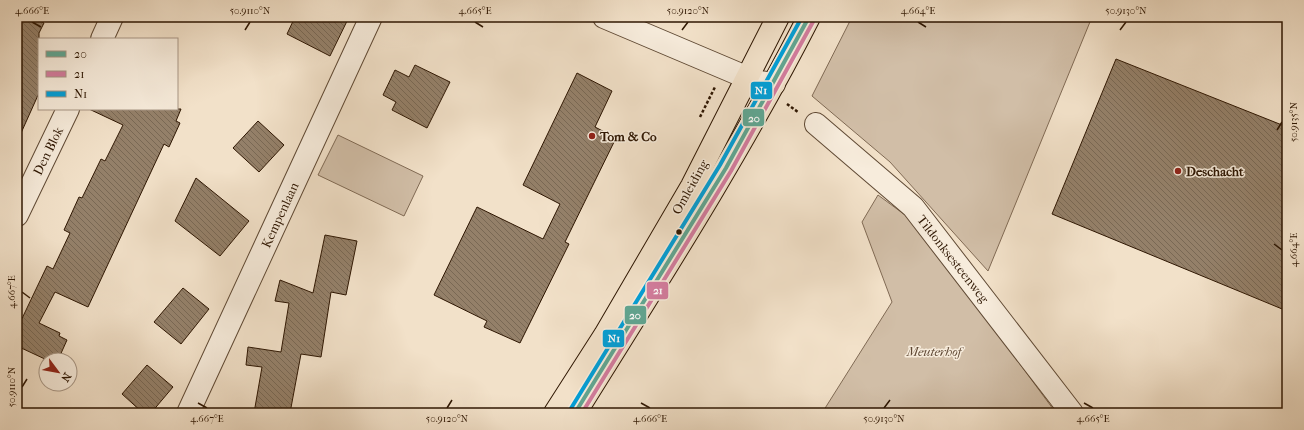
<svg xmlns="http://www.w3.org/2000/svg" width="1304" height="430" font-family="'IM FELL French Canon',serif">
<style>
.green{fill:#d1bea7;stroke:#806a54}
.building{fill:url(#building-back-hatch);stroke:#2e1602}
.lines{fill:none;stroke-linecap:round;stroke-linejoin:round}
.minor-casing{stroke:#5f4934;stroke-width:24}
.major-casing{stroke:#2e1602;stroke-width:24}
.path{stroke:#2e1602;stroke-width:2.5;stroke-dasharray:3 2;stroke-linecap:butt}
.minor{stroke:#f7ecdc;stroke-width:22}
.major{stroke:#f2e1c9;stroke-width:22}
.bus-1-casing{stroke:#f7ecdc;stroke-width:7}
.bus-2-casing{stroke:#f7ecdc;stroke-width:7}
.bus-3-casing{stroke:#f7ecdc;stroke-width:7}
.bus-1{stroke:#60a692;stroke-width:4}
.bus-2{stroke:#d37c9e;stroke-width:4}
.bus-3{stroke:#029fd7;stroke-width:4}
.ticks{fill:none;stroke:#2e1602;stroke-width:1.5}
.poi-dot{fill:#8f2418;stroke:#f7ecdc;stroke-width:1.5}
.bus-dot{fill:#2e1602;stroke:#f7ecdc;stroke-width:1.5}
.labels{text-anchor:middle;dominant-baseline:central;stroke-width:3;stroke-linejoin:round;paint-order:stroke}
.poi-label{font-size:13px;font-weight:bold;fill:#2e1602;stroke:#f7ecdc;text-anchor:start}
.street-label{font-size:13px;fill:#2e1602;stroke:#f7ecdc}
.park-label{font-size:13px;font-style:italic;fill:#5f4834;stroke:#f7ecdc}
.line-badge{stroke:#f7ecdc;stroke-width:1.5}
.badge-label{font-size:11px;text-anchor:middle;font-weight:bold;fill:#fff}
.neatline{fill:none;stroke:#2e1602;stroke-width:1.5}
.ticks-label{font-size:10px;text-anchor:middle;fill:#2e1602}
</style>
<defs>
<pattern id="building-back-hatch" width="6" height="6" patternUnits="userSpaceOnUse"><rect width="6" height="6" fill="#948069"/><path d="M-1 5l2 2M0 0l6 6M5-1l2 2" fill="none" stroke="#796854"/></pattern>
</defs>
<rect width="100%" height="100%" fill="#f2e1c9"/>
<filter id="stains"><feTurbulence type="fractalNoise" baseFrequency=".005" numOctaves="4"/><feColorMatrix values="0 0 0 0 .2 0 0 0 0 .09 0 0 0 0 .02 0 0 0 .5 -.17"/></filter>
<radialGradient id="worn" r=".72"><stop offset=".6" stop-color="#630" stop-opacity="0"/><stop offset="1" stop-color="#630" stop-opacity=".3"/></radialGradient>
<!-- green -->
<g class="green">
<polygon points="852,17 1092,17 988,271 890,162 812,96"/>
<polygon points="338,135 423,176 404,216 318,175"/>
<polygon points="878,195 916,223 1056,413 822,413 892,302 862,222"/>
</g>
<!-- building -->
<g class="building">
<polygon points="23,17 32,17 44,23 39,33 39,93 17,142 17,31"/>
<polygon points="295,17 349,17 330,56 287,34"/>
<polygon points="1116,59 1287,127 1287,311 1052,214"/>
<polygon points="415,65 450,82 427,128 392,110 396,102 383,95 395,70 409,77"/>
<polygon points="577,73 612,91 595,127 616,138 565,242 569,244 520,343 484,327 487,321 434,295 477,207 543,239 560,204 523,185"/>
<polygon points="89,109 181,109 176,121 180,123 169,147 164,144 88,307 55,292 39,323 60,333 59,336 67,340 58,360 47,360 17,346 17,329 47,266 53,269 70,233 64,230 79,197 82,198 101,159 105,161 123,125"/>
<polygon points="258,121 284,145 259,172 233,148"/>
<polygon points="196,178 249,221 220,256 175,221"/>
<polygon points="325,235 357,241 346,295 331,292 321,357 301,354 290,413 254,413 262,367 246,365 248,347 281,352 289,303 275,301 280,280 313,293"/>
<polygon points="183,288 209,309 181,344 154,322"/>
<polygon points="147,365 173,387 151,413 143,413 122,394"/>
</g>
<g class="lines">
<!-- minor casing -->
<g class="minor-casing">
<g id="minor">
<polyline points="604,17 748,78 760,82 774,84"/>
<polyline points="102,39 112,17"/>
<polyline points="816,124 913,207 1072,413"/>
<polyline points="17,215 68,109"/>
<polyline points="188,413 371,17"/>
</g>
</g>
<!-- major casing -->
<g class="major-casing">
<g id="major">
<polyline points="555,413 605,335 692,186 778,17"/>
<path d="M575,413C656,283 739,154 809,17"/>
</g>
</g>
<!-- path -->
<g class="path">
<polyline points="787,104 798,112"/>
<polyline points="700,117 715,87"/>
</g>
<!-- minor -->
<use href="#minor" class="minor"/>
<!-- major -->
<use href="#major" class="major"/>
<!-- bus-1 casing -->
<g class="bus-1-casing">
<polyline id="bus-1" points="575,413 726,168 809,17"/>
</g>
<!-- bus-2 casing -->
<g class="bus-2-casing">
<polyline id="bus-2" points="582,413 731,171 814,20"/>
</g>
<!-- bus-3 casing -->
<g class="bus-3-casing">
<polyline id="bus-3" points="570,410 720,165 802,17"/>
</g>
<!-- bus-1 -->
<use href="#bus-1" class="bus-1"/>
<!-- bus-2 -->
<use href="#bus-2" class="bus-2"/>
<!-- bus-3 -->
<use href="#bus-3" class="bus-3"/>
</g>
<!-- ticks -->
<path class="ticks" d="M32,22L41,27M475,22L483,27M918,22L926,27M245,30L250,22M682,30L688,22M1120,30L1126,22M1277,130L1282,122M1274,244L1282,250M22,292L30,298M22,387L27,379M198,403L207,408M641,403L650,408M1084,403L1093,408M447,408L452,400M884,408L890,400"/>
<!-- markers -->
<g class="poi-dot">
<circle cx="592" cy="136" r="4"/>
<circle cx="1178" cy="171" r="4"/>
</g>
<circle class="bus-dot" cx="679" cy="232" r="3.5"/>
<g class="labels">
<!-- poi labels -->
<g class="poi-label">
<text x="600" y="136">Tom &amp; Co</text>
<text x="1186" y="171">Deschacht</text>
</g>
<!-- street labels -->
<g class="street-label">
<text transform="translate(48 151) rotate(-64)">Den Blok</text>
<text transform="translate(690 187) rotate(-61)">Omleiding</text>
<text transform="translate(280 215) rotate(-65)">Kempenlaan</text>
<text transform="translate(953 259) rotate(52)">Tildonksesteenweg</text>
</g>
<!-- park labels -->
<g class="park-label">
<text x="934" y="351">Meuterhof</text>
</g>
</g>
<g class="line-badge">
<rect x="750" y="81" width="23" height="19" rx="4" fill="#029fd7"/>
<rect x="742" y="108" width="23" height="19" rx="4" fill="#60a692"/>
<rect x="646" y="281" width="23" height="19" rx="4" fill="#d37c9e"/>
<rect x="624" y="305" width="23" height="20" rx="4" fill="#60a692"/>
<rect x="602" y="329" width="23" height="19" rx="4" fill="#029fd7"/>
</g>
<g class="badge-label">
<text x="761" y="94">N1</text>
<text x="754" y="122">20</text>
<text x="658" y="294">21</text>
<text x="635" y="319">20</text>
<text x="614" y="342">N1</text>
</g>
<!-- margin -->
<rect width="1304" height="430" fill="none" stroke="#f2e1c9" stroke-width="44"/>
<!-- legend -->
<rect x="38" y="38" width="140" height="72" fill="#f7ecdc" stroke="#a79685"/>
<rect x="46" y="51" width="20" height="6" fill="#60a692" stroke="#a79685"/>
<text x="74" y="58" font-size="12" fill="#2e1602">20</text>
<rect x="46" y="71" width="20" height="6" fill="#d37c9e" stroke="#a79685"/>
<text x="74" y="78" font-size="12" fill="#2e1602">21</text>
<rect x="46" y="91" width="20" height="6" fill="#029fd7" stroke="#a79685"/>
<text x="74" y="98" font-size="12" fill="#2e1602">N1</text>
<!-- north arrow -->
<g transform="translate(58 372) rotate(122)"><circle r="19" fill="#f7ecdc" stroke="#a79685"/>
<path d="M0-3L7 15L0 10L-7 15Z" fill="#8f2418"/>
<text y="-6" font-size="11" font-weight="bold" text-anchor="middle" fill="#2e1602">N</text>
</g>
<rect x="22" y="22" width="1260" height="386" class="neatline"/>
<g class="ticks-label">
<text x="32" y="14">4.666°E</text>
<text x="250" y="14">50.9110°N</text>
<text x="475" y="14">4.665°E</text>
<text x="688" y="14">50.9120°N</text>
<text x="918" y="14">4.664°E</text>
<text x="1126" y="14">50.9130°N</text>
<text transform="translate(1293 122) rotate(-90)" y="4">50.9135°N</text>
<text transform="translate(1293 250) rotate(-90)" y="4">4.664°E</text>
<text transform="translate(11 292) rotate(-90)" y="4">4.667°E</text>
<text transform="translate(11 387) rotate(-90)" y="4">50.9110°N</text>
<text x="207" y="422">4.667°E</text>
<text x="447" y="422">50.9120°N</text>
<text x="650" y="422">4.666°E</text>
<text x="884" y="422">50.9130°N</text>
<text x="1093" y="422">4.665°E</text>
</g>
<rect width="100%" height="100%" filter="url(#stains)"/>
<rect width="100%" height="100%" fill="url(#worn)"/>
</svg>
